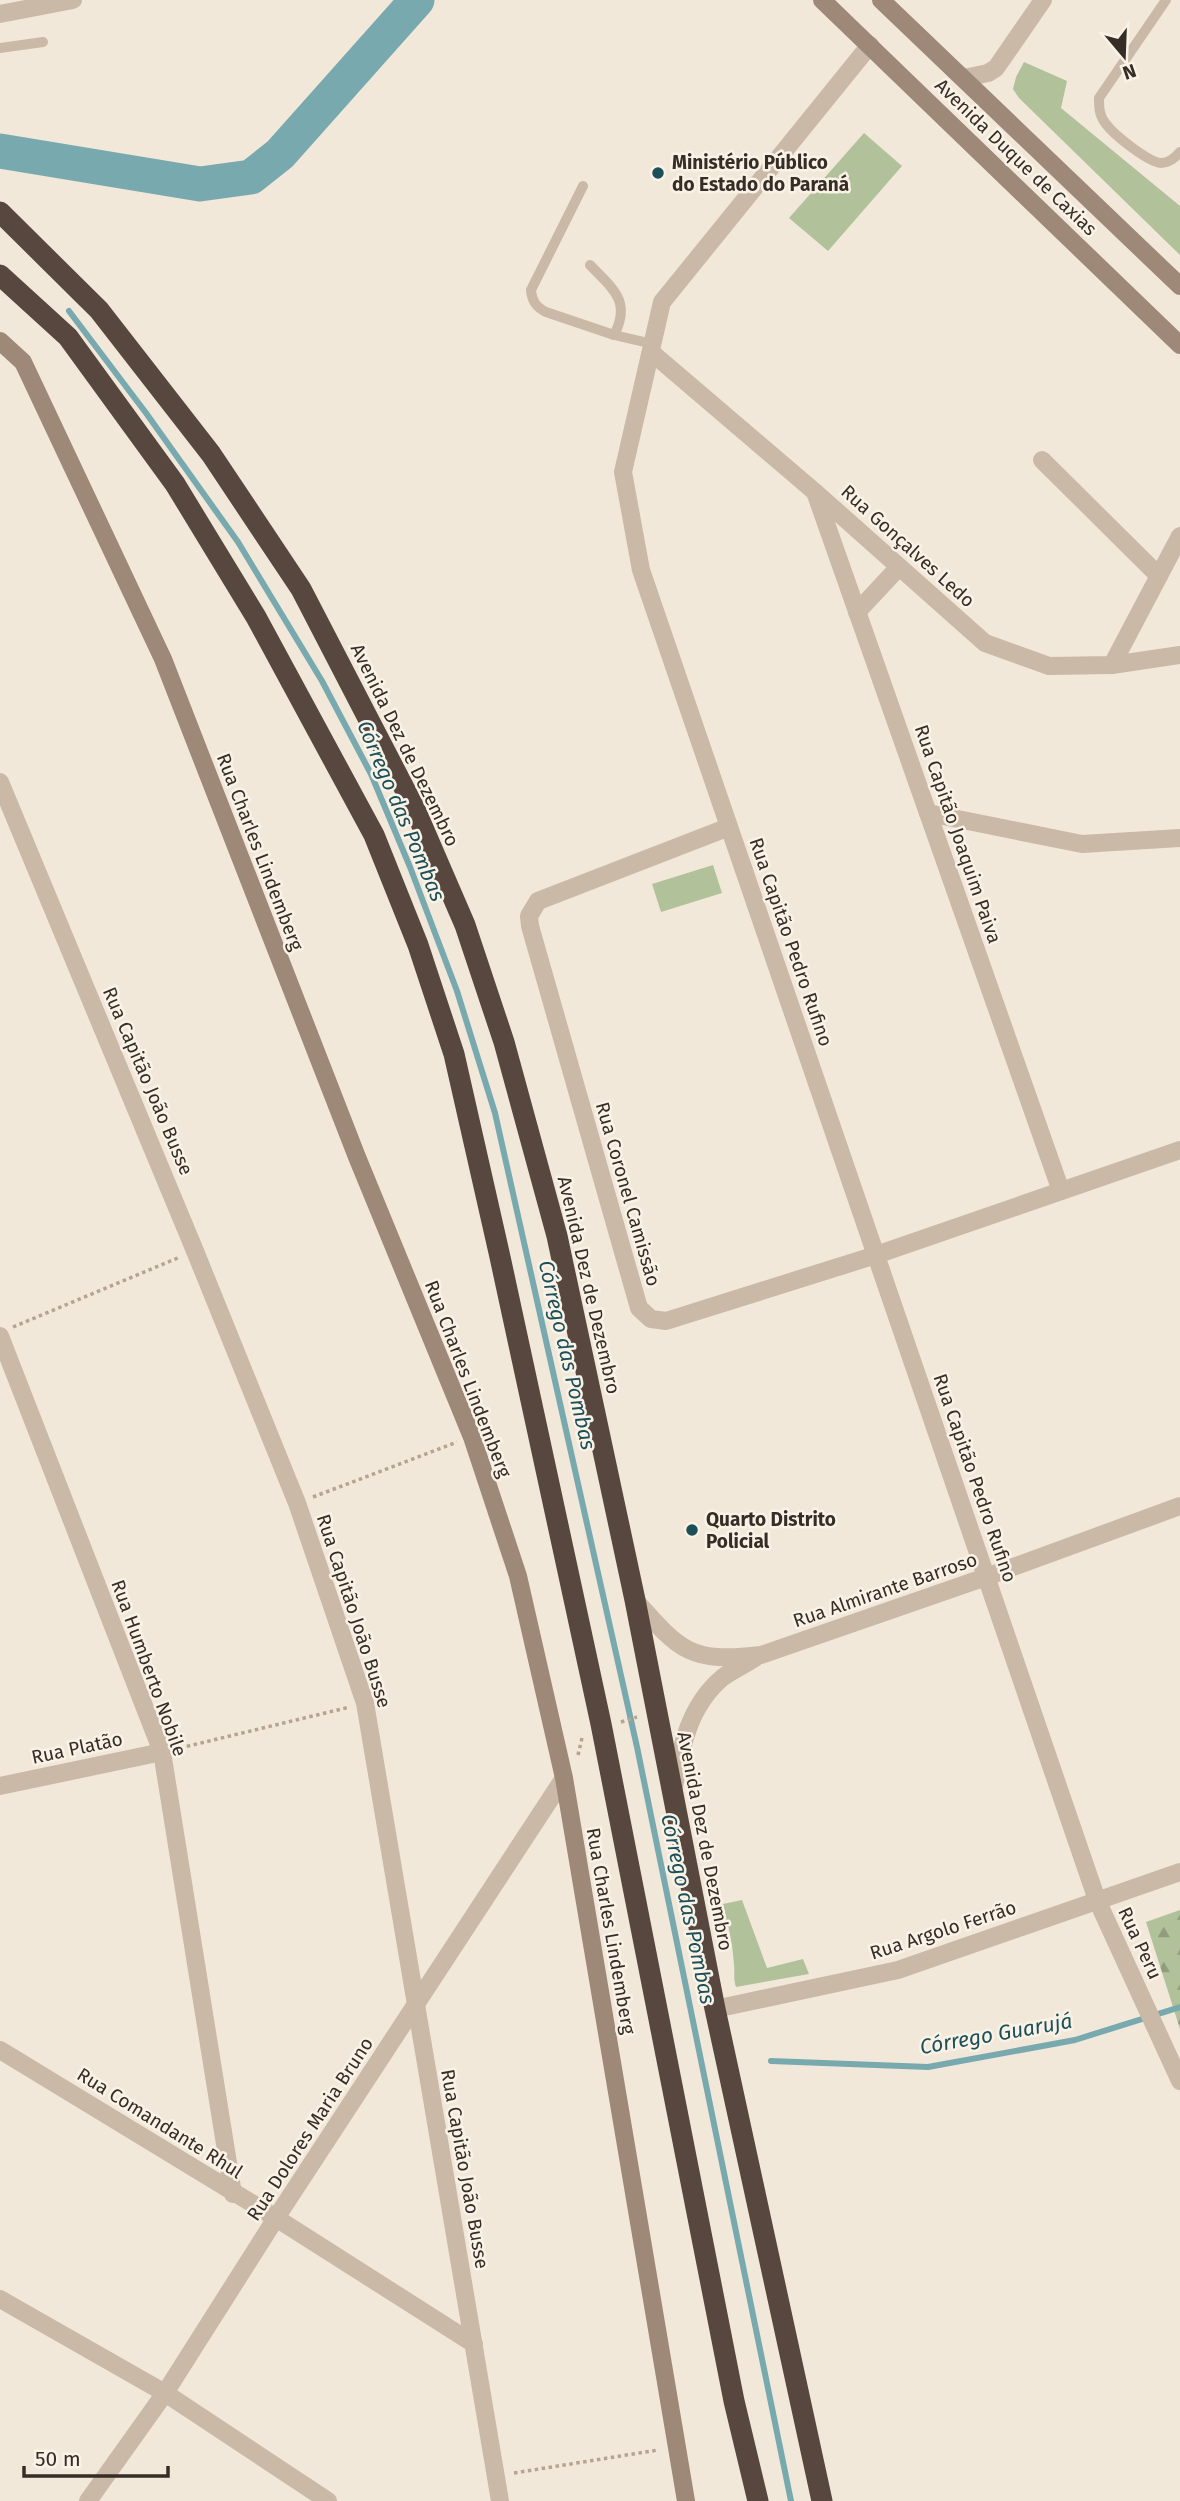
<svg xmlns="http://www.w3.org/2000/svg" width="1180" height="2501" font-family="'Fira Sans',sans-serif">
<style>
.green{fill:#b1c19a}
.forest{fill:url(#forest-firs)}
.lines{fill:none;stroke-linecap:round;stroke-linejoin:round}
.stream{stroke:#78a9af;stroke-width:6}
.river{stroke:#78a9af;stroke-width:35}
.path{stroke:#b6a390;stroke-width:3.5;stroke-dasharray:3.5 3.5;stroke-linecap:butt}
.lane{stroke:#cab9a6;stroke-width:10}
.street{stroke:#cab9a6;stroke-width:18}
.secondary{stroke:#9e8877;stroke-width:18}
.highway{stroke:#57473e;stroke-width:21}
.poi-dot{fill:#1c4f58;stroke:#f9f2e6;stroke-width:2.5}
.labels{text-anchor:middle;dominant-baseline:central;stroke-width:5;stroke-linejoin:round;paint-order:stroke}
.street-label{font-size:19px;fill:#362d27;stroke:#f9f2e6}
.poi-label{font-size:19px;font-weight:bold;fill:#362d27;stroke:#f9f2e6;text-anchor:start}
.water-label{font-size:21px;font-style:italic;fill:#1c4f58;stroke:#f9f2e6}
</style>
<defs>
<pattern id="forest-firs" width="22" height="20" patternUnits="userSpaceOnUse" patternTransform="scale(1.75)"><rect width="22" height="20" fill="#b1c19a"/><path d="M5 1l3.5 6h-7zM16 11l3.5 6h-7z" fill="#919d7e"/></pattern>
</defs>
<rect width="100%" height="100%" fill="#f2e8da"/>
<!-- green -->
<g class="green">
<polygon points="1024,62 1067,81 1061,108 1180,206 1180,255 1019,98 1013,89 1016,77"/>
<polygon points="864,133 902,166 828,251 789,218"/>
<polygon points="713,865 722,893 661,912 652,884"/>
<path d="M742,1900L767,1968L803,1959L809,1974L736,1987C733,1979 735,1974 734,1965C733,1945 728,1924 723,1904Z"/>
</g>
<!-- forest -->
<polygon class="forest" points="1180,1910 1180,2029 1146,1922"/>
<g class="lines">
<!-- stream -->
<g class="stream">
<polyline points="69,311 146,413 238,542 322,681 371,774 410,867 457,991 495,1113 637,1747 791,2501"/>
<polyline points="771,2061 928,2067 1075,2040 1180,2007"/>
</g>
<!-- river -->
<polyline class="river" points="0,151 200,184 251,177 280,154 417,0"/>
<!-- path -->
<g class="path">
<polyline points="13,1327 180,1257"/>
<polyline points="313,1497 457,1442"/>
<polyline points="621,1722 637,1717"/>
<polyline points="180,1748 350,1707"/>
<polyline points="578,1755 582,1738"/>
<polyline points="514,2473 658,2450"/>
</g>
<!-- lane -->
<g class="lane">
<path d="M1166,0L1099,98C1099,107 1099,116 1106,124C1114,135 1148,162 1161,163C1169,163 1175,158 1180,152"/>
<polyline points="0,48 43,42"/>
<path d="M583,186L531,290C532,301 536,307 546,312L614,335L653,344"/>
<path d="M590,265C612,288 632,301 614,335"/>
</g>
<!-- street -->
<g class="street">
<polyline points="0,14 73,0"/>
<polyline points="870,45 662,302 623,472 641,570 1097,1900 1180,2081"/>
<polyline points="964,78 988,73 996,68 1043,0"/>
<polyline points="651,352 815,492 985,643 1049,666 1112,665 1180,655"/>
<polyline points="1042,460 1159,576"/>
<polyline points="815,492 1061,1191"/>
<polyline points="857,612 899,567"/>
<polyline points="1112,665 1180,536"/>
<polyline points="0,782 195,1251 297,1503 365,1703 500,2501"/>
<polyline points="928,813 1082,844 1180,838"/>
<polyline points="729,827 538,901 529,916 530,926 639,1308 651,1319 666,1321 876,1255 1180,1150"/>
<polyline points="0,1336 162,1752 233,2194"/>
<path d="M635,1600C681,1652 691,1663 761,1655L986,1577L1180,1506"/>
<polyline points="0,1786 162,1752"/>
<path d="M674,1787C681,1747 689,1706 722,1678C732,1670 745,1665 755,1658"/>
<polyline points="715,2009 898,1970 1180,1872"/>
<polyline points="0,2050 276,2218 474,2344"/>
<polyline points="0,2299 165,2393 328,2501"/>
<polyline points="88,2501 165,2393 276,2218 564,1778"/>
</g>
<!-- secondary -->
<g class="secondary">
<polyline points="822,0 1180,345"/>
<polyline points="881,0 1180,286"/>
<polyline points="0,341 23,362 163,659 357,1157 472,1437 518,1576 564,1778 686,2501"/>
</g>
<!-- highway -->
<g class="highway">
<polyline points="0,212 99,310 211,454 301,589 414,807 465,925 504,1042 557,1236 635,1600 715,2009 822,2501"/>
<polyline points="0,275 68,337 175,484 256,617 374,835 418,945 454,1054 500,1257 601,1724 734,2401 758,2501"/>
</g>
</g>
<!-- markers -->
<g class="poi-dot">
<circle cx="658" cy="173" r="7"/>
<circle cx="692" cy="1530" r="7"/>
</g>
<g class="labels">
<!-- street labels -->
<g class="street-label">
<text transform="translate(1016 157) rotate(44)">Avenida Duque de Caxias</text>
<text transform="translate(908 546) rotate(42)">Rua Gonçalves Ledo</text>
<text transform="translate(405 745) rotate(64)">Avenida Dez de Dezembro</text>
<text transform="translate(958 834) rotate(71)">Rua Capitão Joaquim Paiva</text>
<text transform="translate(260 852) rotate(69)">Rua Charles Lindemberg</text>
<text transform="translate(791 942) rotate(71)">Rua Capitão Pedro Rufino</text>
<text transform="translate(148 1081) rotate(67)">Rua Capitão João Busse</text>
<text transform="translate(628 1194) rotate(74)">Rua Coronel Camissão</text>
<text transform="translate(589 1285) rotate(77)">Avenida Dez de Dezembro</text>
<text transform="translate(468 1379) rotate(69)">Rua Charles Lindemberg</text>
<text transform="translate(975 1478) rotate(71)">Rua Capitão Pedro Rufino</text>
<text transform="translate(885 1590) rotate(-19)">Rua Almirante Barroso</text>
<text transform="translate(354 1611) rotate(72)">Rua Capitão João Busse</text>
<text transform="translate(149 1668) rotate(70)">Rua Humberto Nobile</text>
<text transform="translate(77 1748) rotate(-12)">Rua Platão</text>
<text transform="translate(705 1841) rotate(79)">Avenida Dez de Dezembro</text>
<text transform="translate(943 1930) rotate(-18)">Rua Argolo Ferrão</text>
<text transform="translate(611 1931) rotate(80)">Rua Charles Lindemberg</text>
<text transform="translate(1140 1943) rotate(65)">Rua Peru</text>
<text transform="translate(160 2123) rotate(32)">Rua Comandante Rhul</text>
<text transform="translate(310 2129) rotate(-57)">Rua Dolores Maria Bruno</text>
<text transform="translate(465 2169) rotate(80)">Rua Capitão João Busse</text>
</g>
<!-- poi labels -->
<g class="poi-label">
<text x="672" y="162">Ministério Público<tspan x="672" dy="22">do Estado do Paraná</tspan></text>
<text x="706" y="1519">Quarto Distrito<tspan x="706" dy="22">Policial</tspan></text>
</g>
<!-- water labels -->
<g class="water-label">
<text transform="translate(401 811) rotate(67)">Córrego das Pombas</text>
<text transform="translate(567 1355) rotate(77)">Córrego das Pombas</text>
<text transform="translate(688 1909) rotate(78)">Córrego das Pombas</text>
<text transform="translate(996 2034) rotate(-10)">Córrego Guarujá</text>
</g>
</g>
<!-- north arrow -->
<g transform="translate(1124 56) rotate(161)" stroke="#f9f2e6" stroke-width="5" paint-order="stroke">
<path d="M0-5L12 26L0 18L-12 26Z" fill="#362d27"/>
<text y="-10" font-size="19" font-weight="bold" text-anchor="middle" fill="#362d27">N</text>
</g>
<!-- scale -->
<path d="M24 2466v10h144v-10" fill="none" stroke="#362d27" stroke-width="3.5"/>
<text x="35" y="2466" font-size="21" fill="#362d27" stroke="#f9f2e6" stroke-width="5" paint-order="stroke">50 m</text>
</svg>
